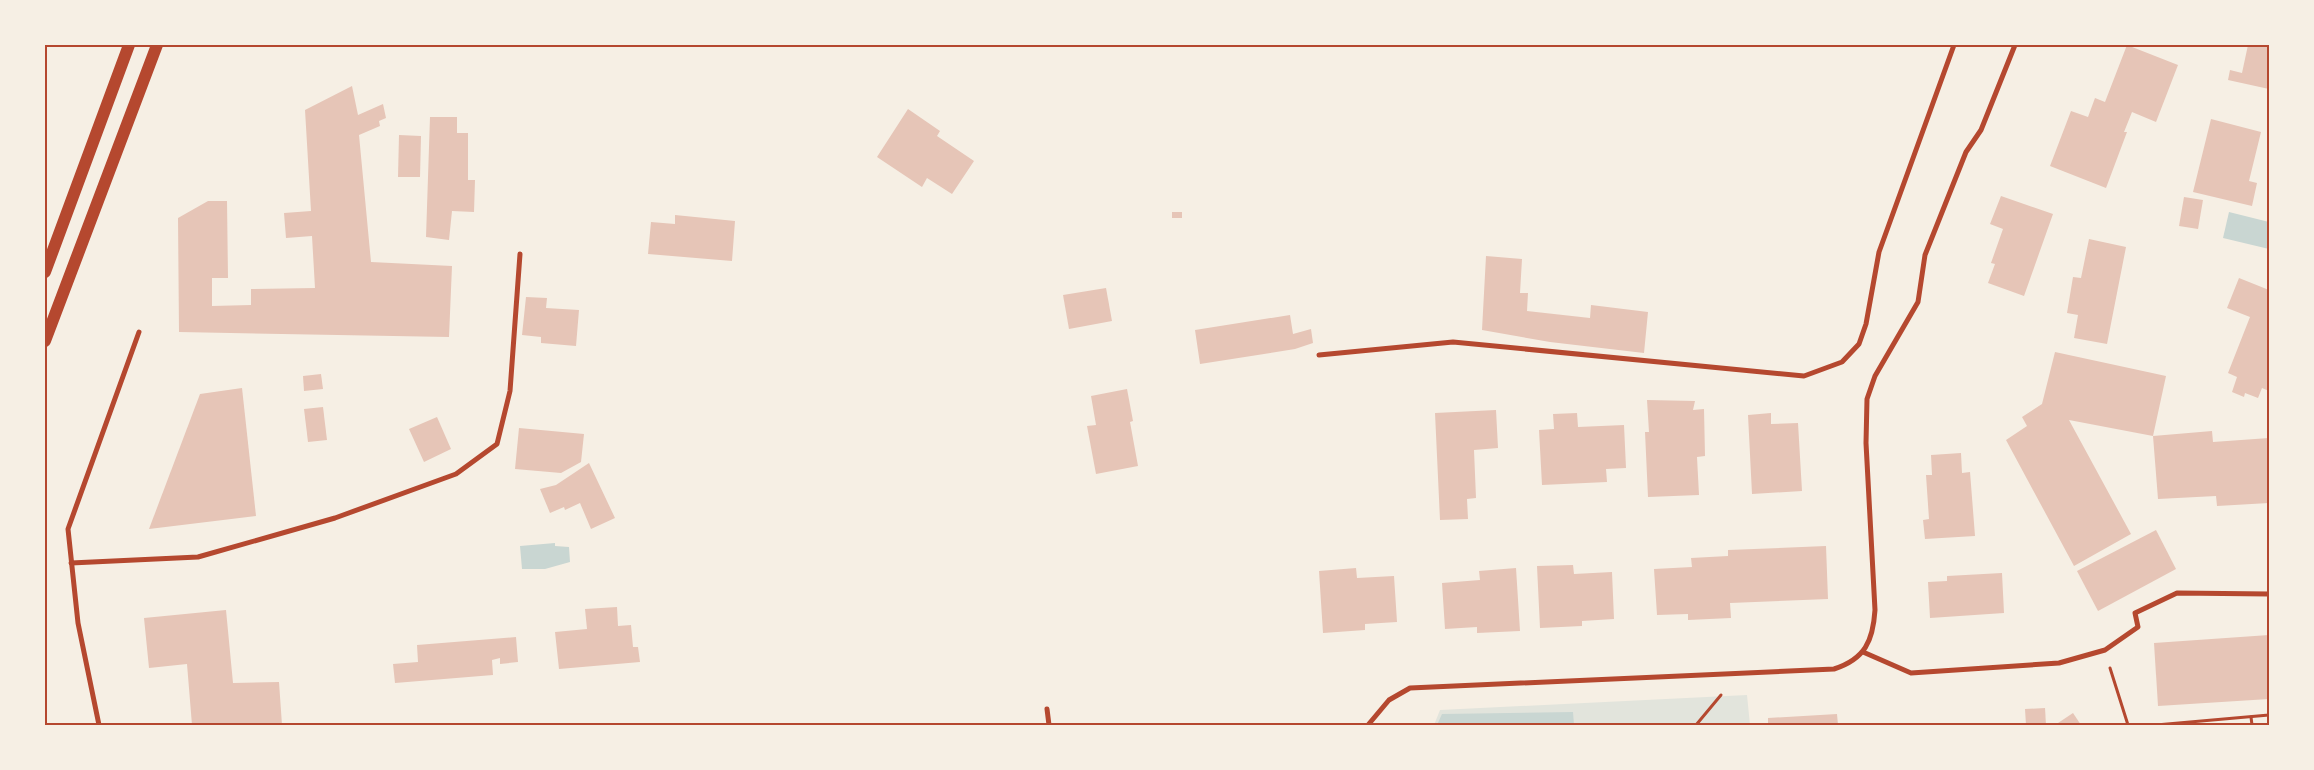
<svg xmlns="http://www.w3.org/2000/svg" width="2314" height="770" font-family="'Asap Condensed',sans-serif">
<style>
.green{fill:#e2e4dc}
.water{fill:#c9d6d2}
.building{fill:#e6c5b7}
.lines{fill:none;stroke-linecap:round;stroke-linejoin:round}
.path{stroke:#b5482f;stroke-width:3}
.minor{stroke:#b5482f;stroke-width:5}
.primary{stroke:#b5482f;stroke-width:12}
.neatline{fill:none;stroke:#b5482f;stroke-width:2}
</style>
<rect width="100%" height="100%" fill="#f6efe4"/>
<!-- green -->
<polygon class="green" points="1747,695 1750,725 1434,725 1440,710"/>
<!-- water -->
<g class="water">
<polygon points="2229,212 2269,222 2269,249 2223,238"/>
<polygon points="555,543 555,546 569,547 570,562 545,569 522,569 520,546"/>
<polygon points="1573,712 1574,725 1437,725 1442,714"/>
</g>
<!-- building -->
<g class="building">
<polygon points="2127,45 2178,65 2156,122 2132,112 2124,132 2127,132 2106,188 2050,166 2071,111 2088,117 2095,98 2105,102"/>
<polygon points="2248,45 2269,45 2269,89 2228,80 2230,70 2242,73"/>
<polygon points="352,86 358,115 383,104 386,118 379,121 380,126 359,135 371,262 452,266 449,337 179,332 178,218 208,201 227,201 228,278 212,278 212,306 251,305 251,289 315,288 312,236 286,238 284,213 311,211 305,110"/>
<polygon points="908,109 940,131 937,136 974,161 952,194 927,178 922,187 877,157"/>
<polygon points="430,117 457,117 457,133 468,133 468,180 475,180 474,212 452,211 449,240 426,237"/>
<polygon points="2211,119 2261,132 2249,181 2257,183 2252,206 2193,192"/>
<polygon points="399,135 421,136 420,177 398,177"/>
<polygon points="2001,196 2053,214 2024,296 1988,283 1995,264 1991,263 2003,229 1990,224"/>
<polygon points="2184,197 2203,200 2198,229 2179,226"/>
<rect x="1172" y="212" width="10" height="6"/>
<polygon points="675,215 735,221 732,261 648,254 651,222 675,224"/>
<polygon points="2089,239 2126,247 2107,344 2074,338 2078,315 2067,313 2073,277 2081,278"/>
<polygon points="1486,256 1522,259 1520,293 1528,293 1527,311 1590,318 1591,305 1648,312 1644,353 1550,342 1482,330"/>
<polygon points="2239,278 2269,290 2269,391 2262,388 2258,398 2245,393 2244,397 2232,392 2237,377 2228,373 2250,317 2227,308"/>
<polygon points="1106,288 1112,321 1069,329 1063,295"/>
<polygon points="526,297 547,298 546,308 579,310 576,346 541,343 541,337 522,335"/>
<polygon points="1290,315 1293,334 1311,329 1313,343 1295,349 1200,364 1195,330"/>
<polygon points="2055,352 2166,376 2153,436 2069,420 2131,534 2074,566 2006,440 2027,426 2022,417 2042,404"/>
<polygon points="321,374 323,389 304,391 303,376"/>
<polygon points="242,388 256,516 149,529 200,394"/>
<polygon points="1127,389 1133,421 1130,422 1138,466 1096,474 1087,426 1096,425 1091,396"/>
<polygon points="1647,400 1695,401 1693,410 1704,409 1705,456 1697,457 1699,495 1648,497 1645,432 1649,432"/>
<polygon points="323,407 327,440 308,442 304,409"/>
<polygon points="1496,410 1498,448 1474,450 1476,498 1467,499 1468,519 1440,520 1435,413"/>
<polygon points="1577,413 1578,427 1624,425 1626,468 1606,469 1607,482 1542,485 1539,430 1554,429 1553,414"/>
<polygon points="1771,413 1771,424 1798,423 1802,491 1752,494 1748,415"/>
<polygon points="437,417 451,449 424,462 409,429"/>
<polygon points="519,428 584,434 581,462 561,473 515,469"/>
<polygon points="2212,431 2213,442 2269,438 2269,503 2217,506 2216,496 2158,499 2153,436"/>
<polygon points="1961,453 1962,473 1970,472 1975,536 1925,539 1923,520 1929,519 1926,475 1932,475 1931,455"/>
<polygon points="589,463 615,518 591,529 580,503 565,510 564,507 550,513 540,489 556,485"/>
<polygon points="2156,530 2176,569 2098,611 2077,571"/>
<polygon points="1826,546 1828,599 1730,603 1731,618 1688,620 1688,614 1657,615 1654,569 1692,567 1691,558 1728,556 1728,550"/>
<polygon points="1573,565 1574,574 1612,572 1614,619 1582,621 1582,626 1540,628 1537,566"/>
<polygon points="1356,568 1357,578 1394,576 1397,622 1365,624 1365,630 1323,633 1319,571"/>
<polygon points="1516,568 1520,631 1477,633 1477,627 1445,629 1442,583 1480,580 1479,571"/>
<polygon points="2002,573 2004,613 1930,618 1928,582 1947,581 1947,576"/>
<polygon points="617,607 618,626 631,625 633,647 638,647 640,662 559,669 555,632 587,629 585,609"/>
<polygon points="226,610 233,683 279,682 282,725 192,725 187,664 149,668 144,618"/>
<polygon points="2269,635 2269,699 2158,706 2154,643"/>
<polygon points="516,637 518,662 500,664 500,658 492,660 493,675 395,683 393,664 418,662 417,645"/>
<polygon points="2045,708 2046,725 2026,725 2025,709"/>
<polygon points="2073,713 2081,725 2055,725"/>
<polygon points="1837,714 1838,725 1768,725 1768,718"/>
</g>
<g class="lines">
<!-- path -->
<g class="path">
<polyline points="2110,668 2128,725"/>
<polyline points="2251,717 2252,725"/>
<polyline points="1696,725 1721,695"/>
<polyline points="2156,725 2269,715"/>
</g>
<!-- minor -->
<g class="minor">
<polyline points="1319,355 1453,342 1804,376 1842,362 1859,344 1866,324 1879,252 1954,45"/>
<polyline points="71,563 198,557 335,518 456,474 497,444 510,391 520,254"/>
<polyline points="1863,652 1911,673 2059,663 2105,650 2138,627 2135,613 2177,593 2269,594"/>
<polyline points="1047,709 1049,725"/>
<polyline points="99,725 78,623 68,529 139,332"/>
<path d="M1368,725L1389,700L1410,688L1834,669C1865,659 1873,641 1875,610L1866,443L1867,399L1875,376L1918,302L1925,255L1966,152L1981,130L2015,45"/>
</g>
<!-- primary -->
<g class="primary">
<polyline points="45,272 129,45"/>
<polyline points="45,341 157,45"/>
</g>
</g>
<!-- border -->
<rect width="2314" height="770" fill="none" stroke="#f6efe4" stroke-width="92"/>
<rect x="46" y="46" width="2222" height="678" class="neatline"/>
</svg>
